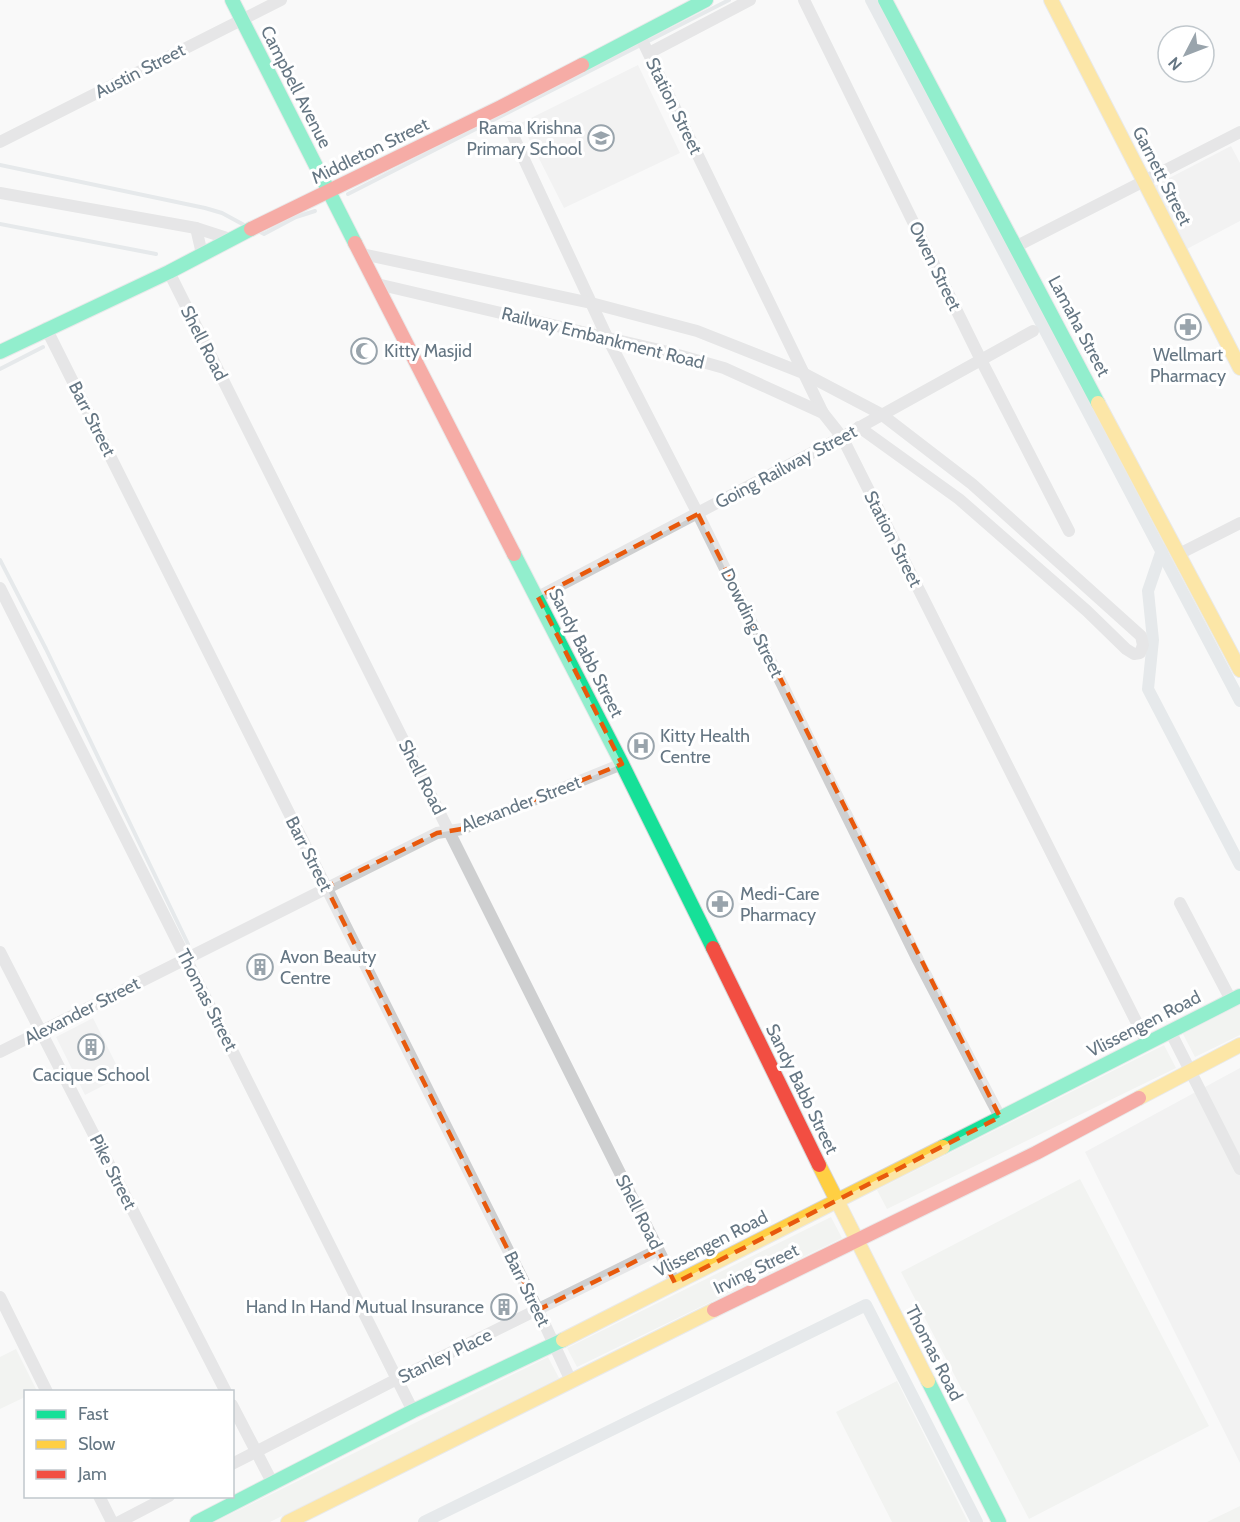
<svg xmlns="http://www.w3.org/2000/svg" width="1240" height="1522" font-family="Cabin,sans-serif">
<style>
.built{fill:#e8e9e9}
.green{fill:#e8ebe6}
.lines{fill:none;stroke-linecap:round;stroke-linejoin:round}
.stream{stroke:#ced6d9;stroke-width:4}
.canal{stroke:#ced6d9;stroke-width:12}
.fast-casing{stroke:#d5d6d7;stroke-width:16}
.slow-casing{stroke:#d5d6d7;stroke-width:16}
.jam-casing{stroke:#d5d6d7;stroke-width:16}
.street{stroke:#cecfd0;stroke-width:12}
.fast{stroke:#16e098;stroke-width:14}
.slow{stroke:#ffcf43;stroke-width:14}
.jam{stroke:#f24e42;stroke-width:14}
.marked{fill:none;stroke:#e8590c;stroke-width:4.5;stroke-dasharray:12 8;stroke-linejoin:round}
.labels{text-anchor:middle;dominant-baseline:central;stroke-width:6;stroke-linejoin:round;paint-order:stroke}
.street-label{font-size:18px;fill:#657683;stroke:#fff}
.poi-label{font-size:18px;fill:#657683;stroke:#fff;text-anchor:start}
</style>
<rect width="100%" height="100%" fill="#f9f9f9"/>
<!-- built -->
<g class="built">
<polygon points="638,65 680,153 564,208 521,123"/>
<polygon points="1231,146 1240,163 1240,221 1185,250 1152,187"/>
<polygon points="93,1018 122,1076 85,1095 56,1037"/>
<polygon points="1240,1068 1240,1463 1085,1152"/>
</g>
<!-- green -->
<g class="green">
<polygon points="1240,1005 1240,1035 1195,1057 1183,1034"/>
<polygon points="1164,1045 1176,1068 887,1209 877,1190"/>
<polygon points="1080,1179 1209,1426 1029,1519 901,1272"/>
<polygon points="831,1217 842,1238 577,1367 567,1348"/>
<polygon points="16,1349 37,1391 26,1392 25,1397 0,1409 0,1357"/>
<polygon points="548,1357 559,1378 270,1522 215,1522"/>
<polygon points="897,1381 968,1522 892,1522 836,1412"/>
<polygon points="1240,1506 1240,1522 1207,1522"/>
</g>
<g class="lines">
<!-- stream -->
<g class="stream">
<polyline points="0,165 205,208 222,213 246,226"/>
<polyline points="348,194 729,0"/>
<polyline points="0,224 156,254"/>
<polyline points="258,231 264,234 296,217 315,211"/>
<polyline points="0,369 43,347"/>
<polyline points="0,560 46,649 188,944"/>
</g>
<!-- canal -->
<g class="canal">
<polyline points="871,0 1240,701"/>
<polyline points="1162,550 1148,591 1153,640 1148,689 1240,865"/>
<polyline points="424,1522 866,1305 977,1522"/>
</g>
<!-- fast casing -->
<g class="fast-casing">
<g id="fast">
<polyline points="232,0 355,243"/>
<polyline points="885,0 1098,403"/>
<polyline points="582,65 706,0"/>
<polyline points="0,352 169,272 251,229"/>
<polyline points="514,554 622,764 713,948"/>
<polyline points="943,1147 1240,996"/>
<polyline points="928,1381 999,1522"/>
<polyline points="197,1522 413,1411 563,1340"/>
</g>
</g>
<!-- slow casing -->
<g class="slow-casing">
<g id="slow">
<polyline points="1051,0 1240,368"/>
<polyline points="1098,403 1240,670"/>
<polyline points="1139,1098 1240,1045"/>
<polyline points="819,1165 928,1381"/>
<polyline points="563,1340 943,1147"/>
<polyline points="288,1522 714,1310"/>
</g>
</g>
<!-- jam casing -->
<g class="jam-casing">
<g id="jam">
<polyline points="251,229 501,107 582,65"/>
<polyline points="355,243 514,554"/>
<polyline points="713,948 819,1165"/>
<polyline points="714,1310 1036,1153 1139,1098"/>
</g>
</g>
<!-- street -->
<g class="street">
<polyline points="804,0 981,360 1069,531"/>
<polyline points="640,36 823,413 842,437 1147,1043"/>
<polyline points="649,53 750,0"/>
<polyline points="509,127 607,337 698,514 918,960 1000,1117"/>
<polyline points="0,142 281,0"/>
<polyline points="0,193 196,228 230,239"/>
<polyline points="196,228 202,254"/>
<polyline points="1017,246 1240,132"/>
<polyline points="362,254 591,303 697,331 803,373 881,414 972,484 1141,636 1143,645 1140,653 1134,654 1126,649 1087,611 959,499 859,427"/>
<polyline points="169,272 675,1283"/>
<polyline points="377,284 664,351 724,368 823,413"/>
<polyline points="46,328 538,1310 571,1381"/>
<polyline points="1179,554 1240,523"/>
<polyline points="0,588 413,1411"/>
<polyline points="538,597 842,437 1033,331"/>
<polyline points="1180,903 1231,1000"/>
<polyline points="0,952 226,1392"/>
<polyline points="1170,1031 1240,1169"/>
<polyline points="0,1052 437,833 462,829 622,764"/>
<polyline points="0,1297 47,1392"/>
<polyline points="232,1405 273,1484"/>
<polyline points="232,1464 397,1379 658,1250"/>
<polyline points="99,1496 112,1522"/>
<polyline points="119,1522 169,1496"/>
</g>
<!-- fast -->
<use href="#fast" class="fast"/>
<!-- slow -->
<use href="#slow" class="slow"/>
<!-- jam -->
<use href="#jam" class="jam"/>
</g>
<!-- marked area -->
<path d="M0 0H1240V1522H0ZM698,514L1000,1117L675,1283L658,1250L538,1310L326,887L437,833L462,829L622,764L538,597Z" fill="#f9f9f9" fill-opacity=".55" fill-rule="evenodd"/>
<path class="marked" d="M698,514L1000,1117L675,1283L658,1250L538,1310L326,887L437,833L462,829L622,764L538,597Z"/>
<!-- icons -->
<defs>
<g id="school-ring" transform="scale(1.35)"><circle r="9.5" fill="#fff" stroke="#99a4ac" stroke-width="1.5"/><path d="M0-5L7-2L0 1L-7-2ZM-4 1L0 2.5L4 1V4Q0 6-4 4Z" fill="#99a4ac"/></g>
<g id="pharmacy-ring" transform="scale(1.35)"><circle r="9.5" fill="#fff" stroke="#99a4ac" stroke-width="1.5"/><path d="M-2-6h4v4h4v4h-4v4h-4v-4h-4v-4h4Z" fill="#99a4ac"/></g>
<g id="mosque-ring" transform="scale(1.35)"><circle r="9.5" fill="#fff" stroke="#99a4ac" stroke-width="1.5"/><path d="M3.5-4.9A6 6 0 1 0 3.5 4.9A5 5 0 1 1 3.5-4.9Z" fill="#99a4ac"/></g>
<g id="hospital-ring" transform="scale(1.35)"><circle r="9.5" fill="#fff" stroke="#99a4ac" stroke-width="1.5"/><path d="M-5-5h3v3.5h4V-5h3V5h-3V1.5h-4V5h-3Z" fill="#99a4ac"/></g>
<g id="building-ring" transform="scale(1.35)"><circle r="9.5" fill="#fff" stroke="#99a4ac" stroke-width="1.5"/><path d="M-4-6H4V6H1V3H-1V6H-4ZM-2.5-4.3h1.7v1.8h-1.7ZM.8-4.3h1.7v1.8H.8ZM-2.5-1h1.7V.8h-1.7ZM.8-1h1.7V.8H.8Z" fill="#99a4ac"/></g>
</defs>
<g fill-rule="evenodd">
<use href="#school-ring" x="601" y="138"/>
<use href="#pharmacy-ring" x="1188" y="327"/>
<use href="#mosque-ring" x="364" y="351"/>
<use href="#hospital-ring" x="641" y="746"/>
<use href="#pharmacy-ring" x="720" y="904"/>
<use href="#building-ring" x="260" y="967"/>
<use href="#building-ring" x="91" y="1047"/>
<use href="#building-ring" x="504" y="1307"/>
</g>
<g class="labels">
<!-- street labels -->
<g class="street-label">
<text transform="translate(140 71) rotate(-27)">Austin Street</text>
<text transform="translate(296 87) rotate(63)">Campbell Avenue</text>
<text transform="translate(674 106) rotate(64)">Station Street</text>
<text transform="translate(370 151) rotate(-26)">Middleton Street</text>
<text transform="translate(1162 176) rotate(63)">Garnett Street</text>
<text transform="translate(935 266) rotate(64)">Owen Street</text>
<text transform="translate(1079 326) rotate(62)">Lamaha Street</text>
<text transform="translate(603 338) rotate(14)">Railway Embankment Road</text>
<text transform="translate(204 343) rotate(63)">Shell Road</text>
<text transform="translate(92 419) rotate(63)">Barr Street</text>
<text transform="translate(786 467) rotate(-28)">Going Railway Street</text>
<text transform="translate(893 539) rotate(63)">Station Street</text>
<text transform="translate(752 623) rotate(64)">Dowding Street</text>
<text transform="translate(586 653) rotate(63)">Sandy Babb Street</text>
<text transform="translate(422 777) rotate(63)">Shell Road</text>
<text transform="translate(521 804) rotate(-21)">Alexander Street</text>
<text transform="translate(309 854) rotate(63)">Barr Street</text>
<text transform="translate(207 1000) rotate(63)">Thomas Street</text>
<text transform="translate(82 1011) rotate(-27)">Alexander Street</text>
<text transform="translate(1144 1024) rotate(-27)">Vlissengen Road</text>
<text transform="translate(802 1089) rotate(64)">Sandy Babb Street</text>
<text transform="translate(113 1172) rotate(63)">Pike Street</text>
<text transform="translate(639 1212) rotate(63)">Shell Road</text>
<text transform="translate(711 1244) rotate(-27)">Vlissengen Road</text>
<text transform="translate(756 1269) rotate(-26)">Irving Street</text>
<text transform="translate(527 1289) rotate(64)">Barr Street</text>
<text transform="translate(934 1353) rotate(63)">Thomas Road</text>
<text transform="translate(445 1356) rotate(-26)">Stanley Place</text>
</g>
<!-- poi labels -->
<g class="poi-label">
<text x="582" y="128" text-anchor="end">Rama Krishna<tspan x="582" dy="21">Primary School</tspan></text>
<text x="384" y="351">Kitty Masjid</text>
<text x="1188" y="355" text-anchor="middle">Wellmart<tspan x="1188" dy="21">Pharmacy</tspan></text>
<text x="660" y="736">Kitty Health<tspan x="660" dy="21">Centre</tspan></text>
<text x="740" y="894">Medi-Care<tspan x="740" dy="21">Pharmacy</tspan></text>
<text x="280" y="957">Avon Beauty<tspan x="280" dy="21">Centre</tspan></text>
<text x="91" y="1075" text-anchor="middle">Cacique School</text>
<text x="484" y="1307" text-anchor="end">Hand In Hand Mutual Insurance</text>
</g>
</g>
<!-- legend -->
<rect x="24" y="1390" width="210" height="108" fill="#ffffff" stroke="#c1c8cd" stroke-width="1.5"/>
<rect x="36" y="1410" width="30" height="9" fill="#16e098" stroke="#c1c8cd" stroke-width="1.5"/>
<text x="78" y="1420" font-size="18" fill="#657683">Fast</text>
<rect x="36" y="1440" width="30" height="9" fill="#ffcf43" stroke="#c1c8cd" stroke-width="1.5"/>
<text x="78" y="1450" font-size="18" fill="#657683">Slow</text>
<rect x="36" y="1470" width="30" height="9" fill="#f24e42" stroke="#c1c8cd" stroke-width="1.5"/>
<text x="78" y="1480" font-size="18" fill="#657683">Jam</text>
<!-- north arrow -->
<g transform="translate(1186 54) rotate(228)"><circle r="28" fill="#ffffff" stroke="#c1c8cd" stroke-width="1.5"/>
<path d="M0-4.5L10 22L0 15L-10 22Z" fill="#99a4ac"/>
<text y="-9" font-size="16" font-weight="bold" text-anchor="middle" fill="#657683">N</text>
</g>
</svg>
